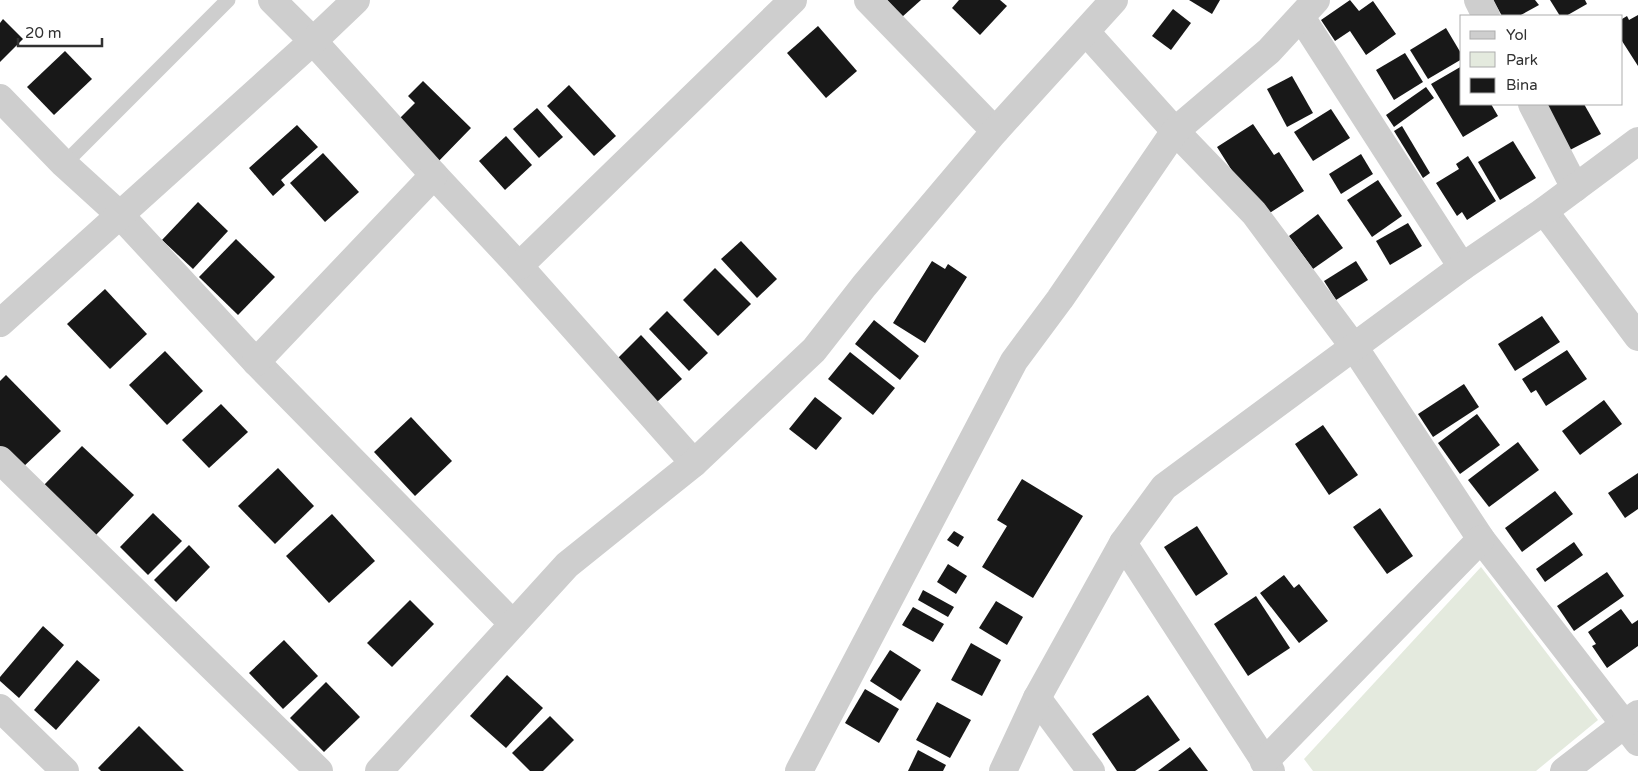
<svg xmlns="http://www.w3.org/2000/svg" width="1638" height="771" font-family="'Varela Round',sans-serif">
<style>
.green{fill:#e4eade}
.building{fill:#181818}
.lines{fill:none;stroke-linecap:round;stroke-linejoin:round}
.service{stroke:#cecece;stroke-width:15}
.minor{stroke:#cecece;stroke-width:28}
.tertiary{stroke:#cecece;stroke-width:28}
</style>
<rect width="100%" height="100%" fill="#fff"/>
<!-- green -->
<polygon class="green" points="1481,567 1598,720 1536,771 1313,771 1304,759"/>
<!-- building -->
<g class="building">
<polygon points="887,0 921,0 902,17"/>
<polygon points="959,0 1000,0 1007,6 980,35 952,8"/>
<polygon points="1189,0 1220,0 1212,14"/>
<polygon points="1350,0 1359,11 1373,1 1396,34 1366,55 1350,31 1335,41 1321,20"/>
<polygon points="1493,0 1535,0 1539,5 1519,16 1502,16"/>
<polygon points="1550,0 1585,0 1587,4 1566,16 1560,16"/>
<polygon points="1173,9 1191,23 1171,50 1152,36"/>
<polygon points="1638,15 1638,66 1622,41 1622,19 1627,16 1629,20"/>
<polygon points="3,19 23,39 0,62 0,23"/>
<polygon points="818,26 857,71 826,98 787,53"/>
<polygon points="1446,28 1462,55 1462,59 1428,79 1410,50"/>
<polygon points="65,51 92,79 54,115 27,87"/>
<polygon points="1405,53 1423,82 1394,100 1376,70"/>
<polygon points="1462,66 1462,104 1491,104 1498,116 1463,137 1431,84"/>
<polygon points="1292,76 1313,113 1287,127 1267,89"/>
<polygon points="423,81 471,128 434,166 393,125 415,103 408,96"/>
<polygon points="569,85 616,136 594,156 547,106"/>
<polygon points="1426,87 1434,98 1394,127 1386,115"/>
<polygon points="1543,104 1584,104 1601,134 1568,151"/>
<polygon points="537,108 563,137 539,158 513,129"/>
<polygon points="1331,109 1350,138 1313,161 1294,132"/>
<polygon points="1253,124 1274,155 1279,152 1304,191 1262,218 1217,147"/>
<polygon points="297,125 318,147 281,180 285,185 273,196 249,168"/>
<polygon points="1402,126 1430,173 1423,178 1394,131"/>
<polygon points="506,136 532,165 505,190 479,161"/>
<polygon points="1513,141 1536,178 1500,200 1478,162"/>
<polygon points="323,153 359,192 325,222 290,183"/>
<polygon points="1361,154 1373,174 1341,194 1329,174"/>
<polygon points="1468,156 1496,201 1467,220 1462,212 1457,216 1436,183 1459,169 1456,164"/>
<polygon points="1378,180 1402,216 1372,237 1347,200"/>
<polygon points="198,202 228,231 193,269 162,240"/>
<polygon points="1318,214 1343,248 1313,269 1289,236"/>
<polygon points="1408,223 1422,246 1390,265 1376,241"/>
<polygon points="236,239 275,277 238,315 199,277"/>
<polygon points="741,241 777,279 757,298 721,259"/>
<polygon points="932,261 945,269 948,264 967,277 925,343 893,323"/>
<polygon points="1356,261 1368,280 1336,300 1324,281"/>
<polygon points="715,268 751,304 718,336 683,300"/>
<polygon points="105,289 147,334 110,369 67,324"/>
<polygon points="667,311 708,353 689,371 649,329"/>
<polygon points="1542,316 1560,342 1515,371 1498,344"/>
<polygon points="874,320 919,356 900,380 855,344"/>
<polygon points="641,335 682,379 657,402 617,359"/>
<polygon points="1567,350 1587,379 1546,406 1536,390 1531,393 1522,379"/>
<polygon points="165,351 203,391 167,425 129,385"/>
<polygon points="850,352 895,388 873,415 828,379"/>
<polygon points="6,375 61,431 21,469 0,447 0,381"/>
<polygon points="1464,384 1479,407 1433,437 1418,414"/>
<polygon points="815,397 842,418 816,450 789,429"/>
<polygon points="1604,400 1622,424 1580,455 1562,431"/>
<polygon points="221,404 248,432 209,468 182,440"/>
<polygon points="1477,414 1500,445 1460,474 1438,443"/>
<polygon points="411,417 452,461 415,496 374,452"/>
<polygon points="1323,425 1358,475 1329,495 1295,444"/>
<polygon points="1518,442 1539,470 1489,507 1468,480"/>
<polygon points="82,446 134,495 96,535 44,485"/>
<polygon points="278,468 314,506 275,544 238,506"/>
<polygon points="1638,473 1638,509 1625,518 1608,493"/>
<polygon points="1022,479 1083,516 1033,598 982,567 1007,526 997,520"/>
<polygon points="1555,491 1573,514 1522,552 1505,528"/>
<polygon points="1380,508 1413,556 1387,574 1353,527"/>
<polygon points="153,513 182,541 148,575 120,547"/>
<polygon points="332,514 375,561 329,603 286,556"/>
<polygon points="1197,526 1228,574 1196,596 1164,547"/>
<polygon points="954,531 964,537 958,547 947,540"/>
<polygon points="1574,542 1583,555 1545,582 1536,569"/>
<polygon points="189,545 210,567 176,602 154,580"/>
<polygon points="948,564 967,576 956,594 937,582"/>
<polygon points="1607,572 1624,596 1574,631 1557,606"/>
<polygon points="1284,575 1294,588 1299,584 1328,621 1299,643 1260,593"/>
<polygon points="923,590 954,607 948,617 918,600"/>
<polygon points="1256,596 1290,648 1248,676 1214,624"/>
<polygon points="410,600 434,624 392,667 367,643"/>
<polygon points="996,601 1023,617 1007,645 979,628"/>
<polygon points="913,607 944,624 933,642 902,625"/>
<polygon points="1621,609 1632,624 1638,620 1638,646 1607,668 1592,646 1596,644 1588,632"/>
<polygon points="43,626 64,645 19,698 0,681 0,677"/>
<polygon points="284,640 318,676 283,709 249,673"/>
<polygon points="971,643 1001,660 982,696 951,680"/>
<polygon points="890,650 921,670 901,701 870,681"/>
<polygon points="77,660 100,680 56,730 34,710"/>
<polygon points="507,675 543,708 506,748 470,716"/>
<polygon points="326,682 360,717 324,752 290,718"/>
<polygon points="865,689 899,709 879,743 845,723"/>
<polygon points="1148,695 1180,740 1135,771 1117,771 1092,734"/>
<polygon points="937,702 971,720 950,758 916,740"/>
<polygon points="550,716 574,740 543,771 530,771 512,753"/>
<polygon points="139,726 184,771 101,771 98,768"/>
<polygon points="1190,747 1208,771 1158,771"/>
<polygon points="918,750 946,765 943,771 908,771"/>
</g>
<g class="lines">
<!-- service -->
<polyline class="service" points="64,164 228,0"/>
<!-- minor -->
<g class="minor">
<polyline points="272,0 313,41 434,175 519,266 694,463"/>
<polyline points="868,0 995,131"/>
<polyline points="1478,0 1486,16"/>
<polyline points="1301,17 1462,267"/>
<polyline points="1086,32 1175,131 1254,213 1354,347 1481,539 1638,742"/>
<polyline points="0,98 64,164 120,215 256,362 513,624"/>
<polyline points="1532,104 1575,188"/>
<polyline points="1544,211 1638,337"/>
<polyline points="519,266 793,0"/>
<polyline points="0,323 313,41 356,0"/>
<polyline points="256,362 434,175"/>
<polyline points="1123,543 1271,771"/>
<polyline points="1037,698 1091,771"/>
<polyline points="0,708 65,771"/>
<polyline points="1264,762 1481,539"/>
<polyline points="799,771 1014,361 1060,299 1175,131 1269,51 1316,0"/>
<polyline points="1003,771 1037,698 1123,543 1164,487 1462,267 1544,211 1638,141"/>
<polyline points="1564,771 1638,714"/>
</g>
<!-- tertiary -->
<g class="tertiary">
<polyline points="0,460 319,771"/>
<polyline points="379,771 567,565 694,463 814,350 864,286 995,131 1114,0"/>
</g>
</g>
<!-- legend -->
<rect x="1460" y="15" width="162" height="90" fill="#ffffff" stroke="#adadad"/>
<rect x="1470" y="31" width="25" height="8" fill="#cecece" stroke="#adadad"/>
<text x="1506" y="40" font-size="15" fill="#313131">Yol</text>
<rect x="1470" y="52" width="25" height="15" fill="#e4eade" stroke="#adadad"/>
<text x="1506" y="65" font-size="15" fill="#313131">Park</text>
<rect x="1470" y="78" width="25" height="15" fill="#181818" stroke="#adadad"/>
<text x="1506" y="90" font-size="15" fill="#313131">Bina</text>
<!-- scale -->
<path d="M18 38v8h84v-8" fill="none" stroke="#313131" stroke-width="2.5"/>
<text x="25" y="38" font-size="15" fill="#313131" stroke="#ffffff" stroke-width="4" paint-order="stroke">20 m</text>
</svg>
